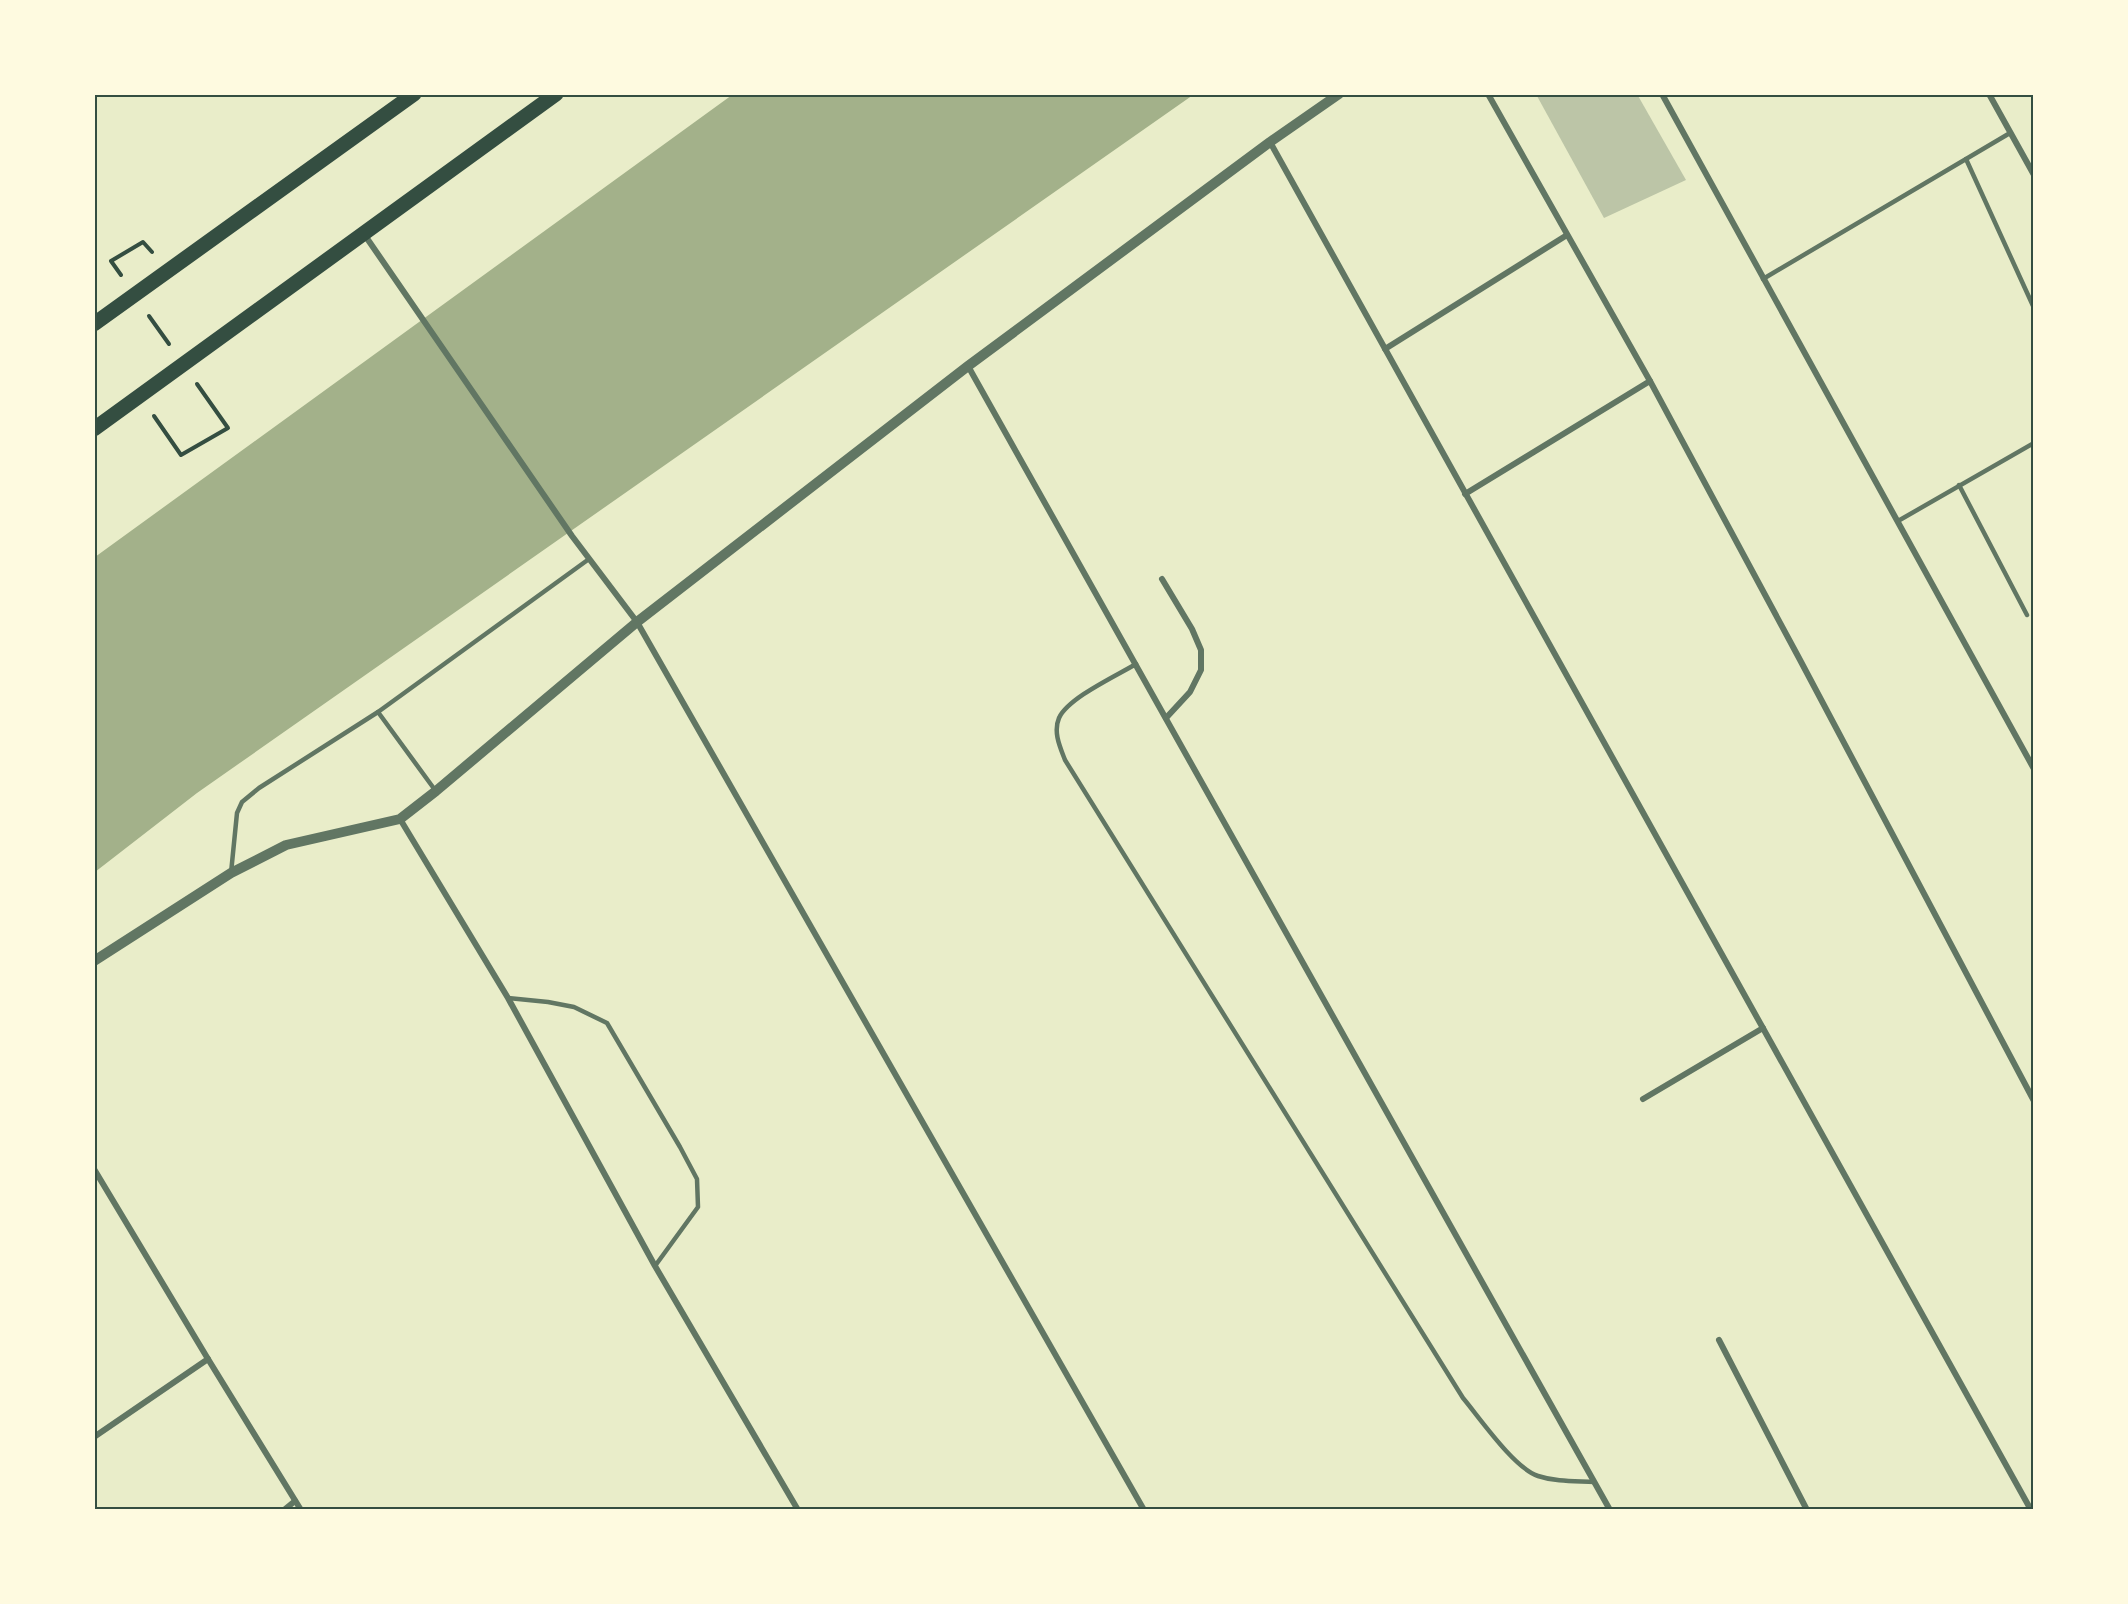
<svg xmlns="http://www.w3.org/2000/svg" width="2128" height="1604" font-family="'Open Sans',sans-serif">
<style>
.water{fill:#a3b18a}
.building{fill:#bcc5a7}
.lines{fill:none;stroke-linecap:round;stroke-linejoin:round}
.path{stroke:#344e41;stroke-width:4}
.service{stroke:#617663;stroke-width:4.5}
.minor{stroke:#617663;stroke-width:6}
.tertiary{stroke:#617663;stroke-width:10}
.primary{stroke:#344e41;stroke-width:15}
.neatline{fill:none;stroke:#344e41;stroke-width:2}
</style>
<rect width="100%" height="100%" fill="#e9edc9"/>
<!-- water -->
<polygon class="water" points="732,95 1193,95 197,793 95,872 95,557"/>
<!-- building -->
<polygon class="building" points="1539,94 1637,94 1686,180 1604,218 1537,96"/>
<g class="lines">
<!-- path -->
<g class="path">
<polyline points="121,275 111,261 143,242 152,252"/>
<polyline points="149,316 169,344"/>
<polyline points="154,416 181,455 228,428 197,384"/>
</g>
<!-- service -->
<g class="service">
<polyline points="1966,159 2034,308"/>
<polyline points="1763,279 2010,133"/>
<polyline points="1959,485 2027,615"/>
<polyline points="1898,521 2034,443"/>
<path d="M1136,664C1116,676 1068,698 1059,718C1053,732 1060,747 1065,760L1463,1398C1479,1417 1514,1468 1538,1476C1556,1482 1575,1481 1594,1482"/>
<polyline points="378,712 435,790"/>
<polyline points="231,873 237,813 242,802 259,788 378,712 589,559"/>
<polyline points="508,998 548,1002 574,1007 607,1023 680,1147 697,1179 698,1207 655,1266"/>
</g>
<!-- minor -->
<g class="minor">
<polyline points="1488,94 1650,381 1799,658 2034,1101"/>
<polyline points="1662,94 2034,769"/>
<polyline points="1989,94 2034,175"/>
<polyline points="1270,142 2031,1510"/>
<polyline points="364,234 572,536 637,622 1144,1510"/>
<polyline points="1385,349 1567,235"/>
<polyline points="968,366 1610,1510"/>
<polyline points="1465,494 1650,381"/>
<polyline points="1162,579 1192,629 1201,650 1201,670 1190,692 1166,718"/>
<polyline points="400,819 508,998 655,1266 798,1510"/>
<polyline points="1643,1099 1763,1028"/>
<polyline points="94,1169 208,1359 301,1510"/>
<polyline points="1719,1340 1807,1510"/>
<polyline points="94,1437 208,1359"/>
<polyline points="284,1510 295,1501"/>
</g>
<!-- tertiary -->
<polyline class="tertiary" points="94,961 231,873 286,845 400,819 436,791 637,622 968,366 1270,142 1339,94"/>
<!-- primary -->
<g class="primary">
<polyline points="94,324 414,94"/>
<polyline points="94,429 556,94"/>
</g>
</g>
<!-- border -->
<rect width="2128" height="1604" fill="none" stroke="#fefae0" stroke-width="192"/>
<rect x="96" y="96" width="1936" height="1412" class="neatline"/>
</svg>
